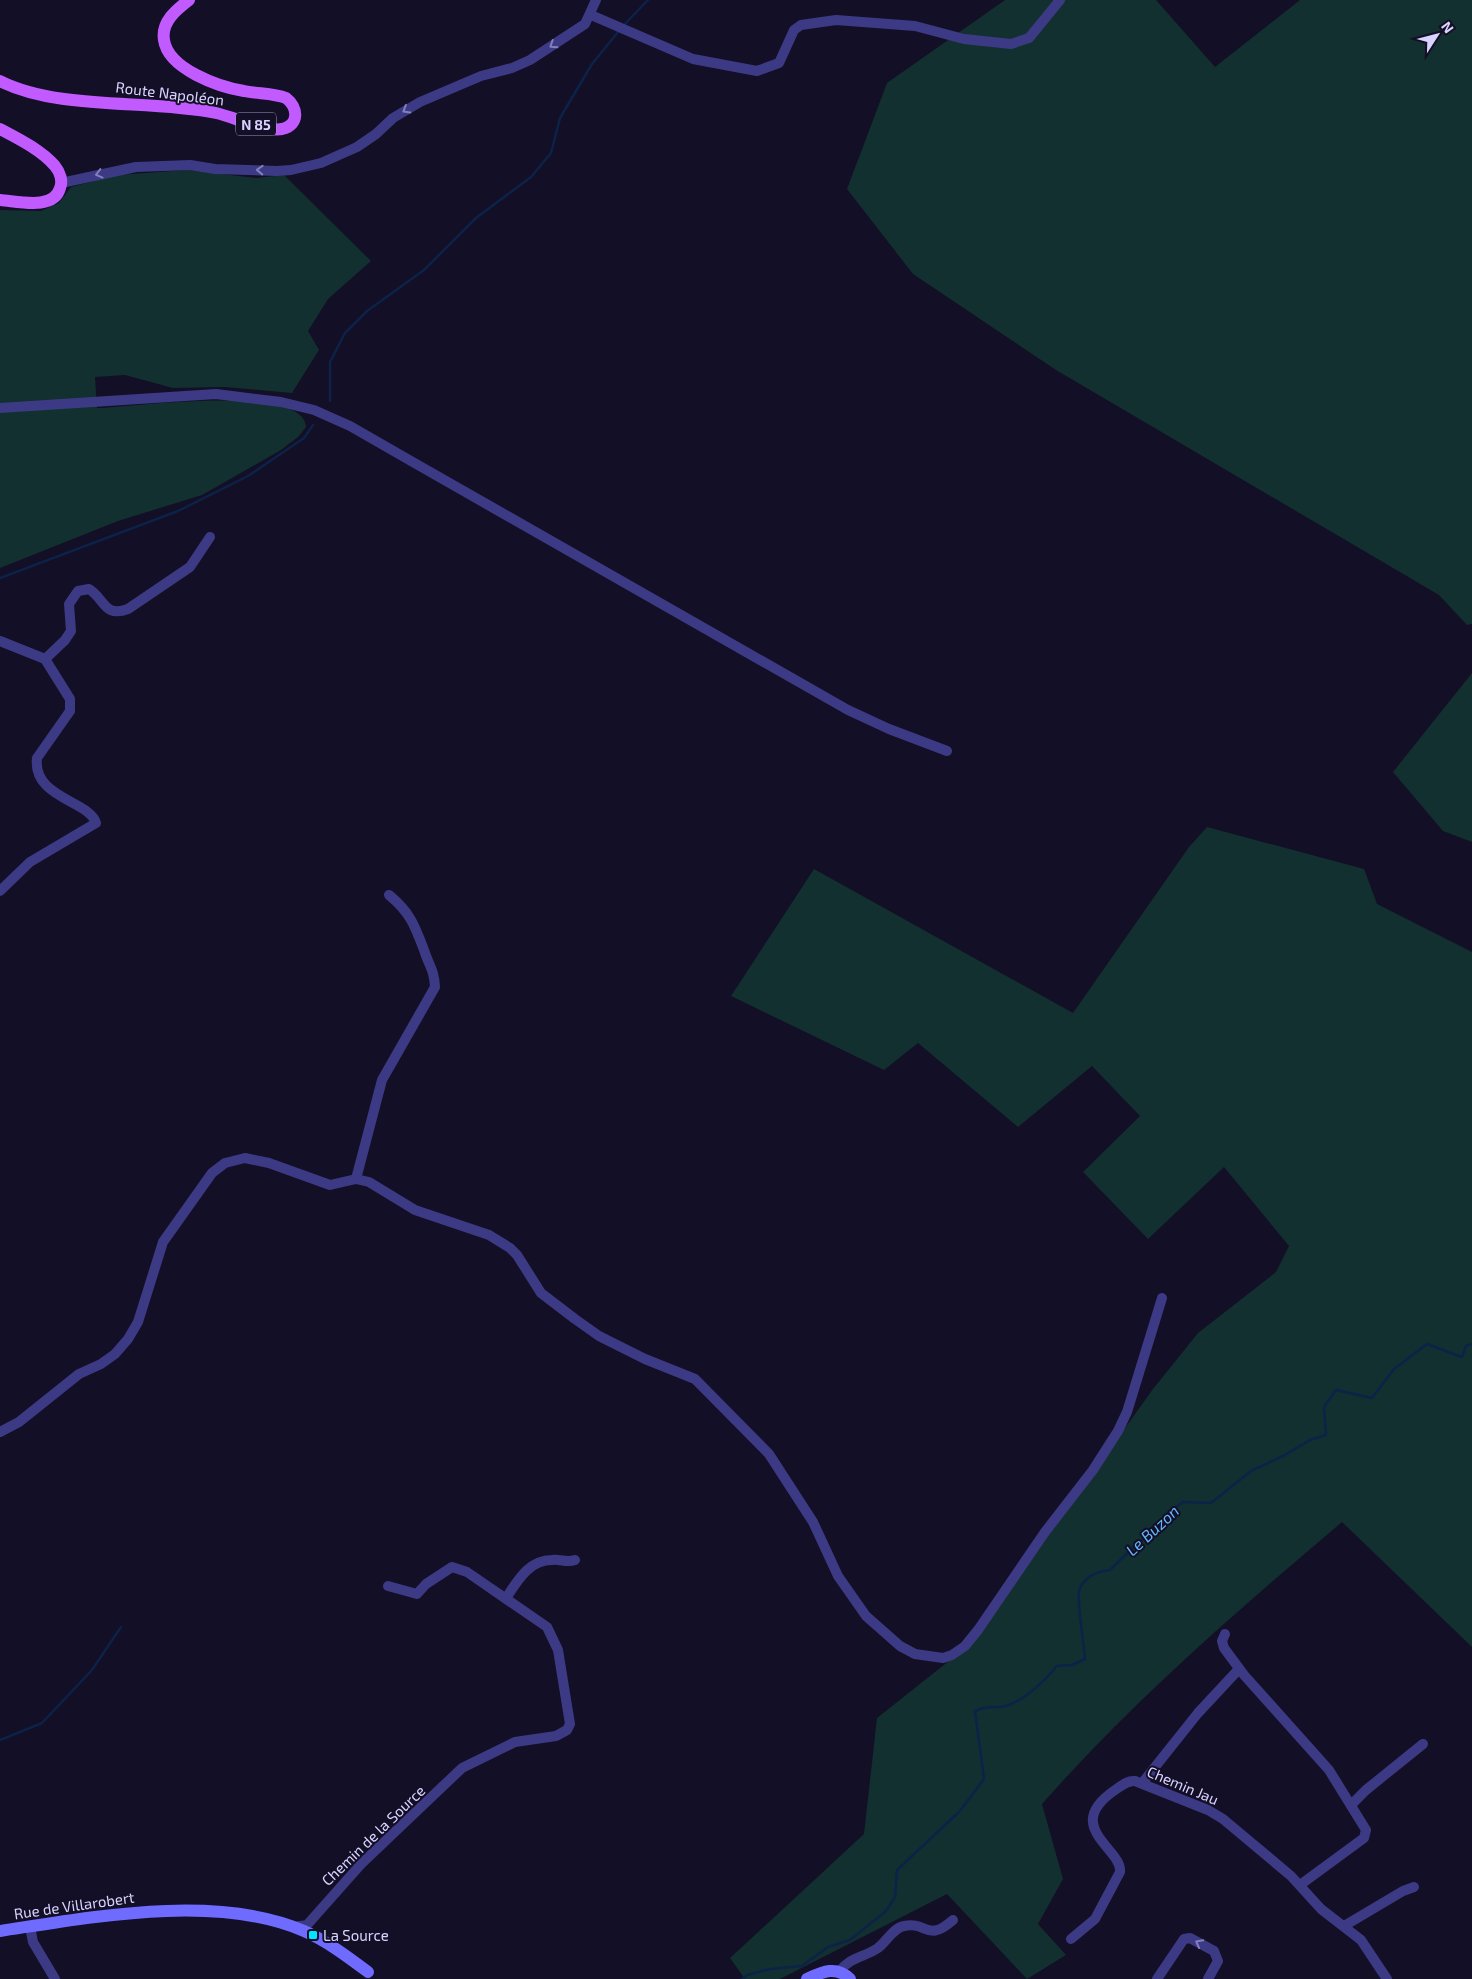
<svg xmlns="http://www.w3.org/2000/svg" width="1472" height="1979" font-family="'Exo 2',sans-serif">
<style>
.green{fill:#12302f}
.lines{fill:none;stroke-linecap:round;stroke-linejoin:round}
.stream{stroke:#0c2248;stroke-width:2.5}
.minor{stroke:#3d3a85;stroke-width:10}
.secondary{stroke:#6f6bff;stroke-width:12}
.primary{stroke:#c25bff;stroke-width:12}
.oneway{stroke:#837fbc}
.poi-dot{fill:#00e5ff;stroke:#130f26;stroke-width:2}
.labels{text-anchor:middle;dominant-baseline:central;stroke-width:4;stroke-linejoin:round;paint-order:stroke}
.shield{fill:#130f26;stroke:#9e99be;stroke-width:1}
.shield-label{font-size:14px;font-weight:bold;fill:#d9d4ff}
.street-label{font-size:15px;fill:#d9d4ff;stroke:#130f26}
.poi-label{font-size:15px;fill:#d9d4ff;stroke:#130f26;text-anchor:start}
.water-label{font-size:16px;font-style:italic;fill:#62b6ff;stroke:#130f26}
</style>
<rect width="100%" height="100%" fill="#130f26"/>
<!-- green -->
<g class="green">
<polygon points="1005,0 1156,0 1215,67 1300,0 1472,0 1472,624 1467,625 1439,595 1056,370 913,274 847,189 887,83"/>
<path d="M187,170L256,178L284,175L371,261L328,299L308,331L319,350L292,393L225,387L173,388L125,375L95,377L97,408C128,408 304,382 306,427L298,437L281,450L202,495L118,521L0,568V210L41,211L59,203L71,187L117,175Z"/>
<polygon points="1472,673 1472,842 1443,831 1393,772"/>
<path d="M1207,827L1364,869L1377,904L1472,952V1647L1342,1522C1237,1611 1133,1701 1042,1804L1063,1879L1038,1924L1066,1955L1027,1979L947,1894L780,1979H745L730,1958L864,1834L877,1718L969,1645L1153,1389L1198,1333L1276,1272L1289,1246L1224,1167L1148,1239L1083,1172L1140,1116L1092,1066L1018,1127L918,1043L884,1070L731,996L814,869L1073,1013L1189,847Z"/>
</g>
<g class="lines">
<!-- stream -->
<g class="stream">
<polyline points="623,26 648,0"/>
<polyline points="330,401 330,362 345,333 367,311 424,270 476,218 531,177 551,153 560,118 592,64 618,32"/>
<polyline points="0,578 178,511 248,476 304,438 313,425"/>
<polyline points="0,1740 42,1723 92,1670 121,1627"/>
<path d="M742,1979L747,1975L770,1969L802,1966L828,1947L850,1940L886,1911L895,1897L897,1870L959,1812L984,1779L975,1711C990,1704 994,1709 1006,1706C1025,1700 1045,1681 1057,1666L1072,1665L1085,1659C1084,1646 1077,1600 1079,1591C1083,1577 1098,1571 1110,1570L1140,1541L1153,1534L1165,1515L1183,1502L1211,1503L1251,1471L1283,1456L1310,1440L1326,1435L1324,1407L1336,1390L1372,1398L1394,1369L1427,1344L1462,1357L1466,1346L1472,1344"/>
</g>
<!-- minor -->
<g class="minor">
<polyline points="591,15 693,59 757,71 779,63 794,30 801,25 836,20 915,26 964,39 1011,44 1029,38 1060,0"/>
<polyline points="61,183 136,167 190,165 215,169 277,171 291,170 321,163 357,147 376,134 393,118 420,102 481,76 512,68 530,60 585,24 596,0"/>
<polyline points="0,408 216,394 281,402 314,410 350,426 411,461 848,710 889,729 947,751"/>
<path d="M0,641L45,659L70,699V711L37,758C32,798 90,801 96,823L30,862L0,891"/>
<path d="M45,659L65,640L71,631L69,604L78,591L89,589C105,599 104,618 128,609L190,567L210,537"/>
<path d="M356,1179L382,1080L435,987C434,969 429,966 424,950C415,926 410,912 389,895"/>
<polyline points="0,1432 19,1422 79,1374 101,1364 115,1354 128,1339 138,1322 163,1242 212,1173 225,1163 245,1158 269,1163 330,1185 356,1179 369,1182 415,1210 489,1235 510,1248 517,1255 541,1293 575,1319 599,1336 645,1359 695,1379 769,1454 813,1522 838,1576 866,1616 900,1646 915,1654 943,1658 952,1655 965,1646 978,1630 1045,1532 1093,1470 1118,1431 1127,1412 1162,1298"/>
<path d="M506,1598C518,1580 529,1560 552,1560C561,1559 567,1563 575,1560"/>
<polyline points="1225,1634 1222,1641 1224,1648 1244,1675 1329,1770 1366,1830 1364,1838 1300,1885"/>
<polyline points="1143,1782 1198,1713 1239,1669"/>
<polyline points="1351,1805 1366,1790 1423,1744"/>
<polyline points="1344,1926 1403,1891 1414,1887"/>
<polyline points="30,1927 33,1942 55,1979"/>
<polyline points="294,1927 307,1925 362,1863 462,1768 515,1742 556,1736 567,1730 570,1724 558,1650 547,1627 467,1572 452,1567 426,1584 417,1594 388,1586"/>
<path d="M1071,1939L1095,1919L1120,1872C1123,1849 1061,1827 1115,1790C1121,1786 1128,1780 1135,1781L1208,1810L1223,1819L1291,1876L1321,1909L1361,1940L1387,1979"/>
<path d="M840,1971C850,1957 865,1957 878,1948C887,1941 893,1928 904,1926C927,1921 927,1943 953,1920"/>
<polyline points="1157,1979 1184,1939 1190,1938 1214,1951 1218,1961 1208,1979"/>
</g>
<!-- secondary -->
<g class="secondary">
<path d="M0,1931C92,1917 216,1893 304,1931C327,1941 348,1957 368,1972"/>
<path d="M807,1979C822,1972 836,1965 850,1979"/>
</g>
<!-- primary -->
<g class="primary">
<path d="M0,81C60,111 149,99 216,113C234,117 265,132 282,129C300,125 298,107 286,98C273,93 258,94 244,91C219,87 168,69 164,40C161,22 176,10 189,0"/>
<path d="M0,129C19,139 41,150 55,166C60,172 63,181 60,188C54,211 17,201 0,200"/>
</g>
</g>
<!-- one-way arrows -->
<defs><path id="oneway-chevron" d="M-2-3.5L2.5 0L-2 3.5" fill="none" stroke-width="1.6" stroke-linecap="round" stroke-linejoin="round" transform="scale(1.25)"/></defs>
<g class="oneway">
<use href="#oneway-chevron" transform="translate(553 45) rotate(147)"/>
<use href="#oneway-chevron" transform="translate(406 110) rotate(149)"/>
<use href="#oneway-chevron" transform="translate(260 170) rotate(-178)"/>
<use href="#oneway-chevron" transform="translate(99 174) rotate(166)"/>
<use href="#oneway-chevron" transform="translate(1199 1943) rotate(-152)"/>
</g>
<!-- markers -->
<rect class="poi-dot" x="308" y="1930" width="10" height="10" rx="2.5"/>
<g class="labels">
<!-- shield labels -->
<rect class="shield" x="236" y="112.5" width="40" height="23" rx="4"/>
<g class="shield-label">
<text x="256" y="124">N 85</text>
</g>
<!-- street labels -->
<g class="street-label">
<text transform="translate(170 93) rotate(7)">Route Napoléon</text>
<text transform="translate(1183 1785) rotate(23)">Chemin Jau</text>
<text transform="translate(373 1835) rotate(-44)">Chemin de la Source</text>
<text transform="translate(74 1905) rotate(-8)">Rue de Villarobert</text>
</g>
<!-- poi labels -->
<g class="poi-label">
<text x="323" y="1935">La Source</text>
</g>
<!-- water labels -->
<g class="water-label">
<text transform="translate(1152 1530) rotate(-43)">Le Buzon</text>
</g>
</g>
<!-- north arrow -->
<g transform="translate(1437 35) rotate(54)" stroke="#130f26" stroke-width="4" paint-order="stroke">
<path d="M0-4L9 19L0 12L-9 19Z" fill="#d9d4ff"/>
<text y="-8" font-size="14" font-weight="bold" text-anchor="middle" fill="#d9d4ff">N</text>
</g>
</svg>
